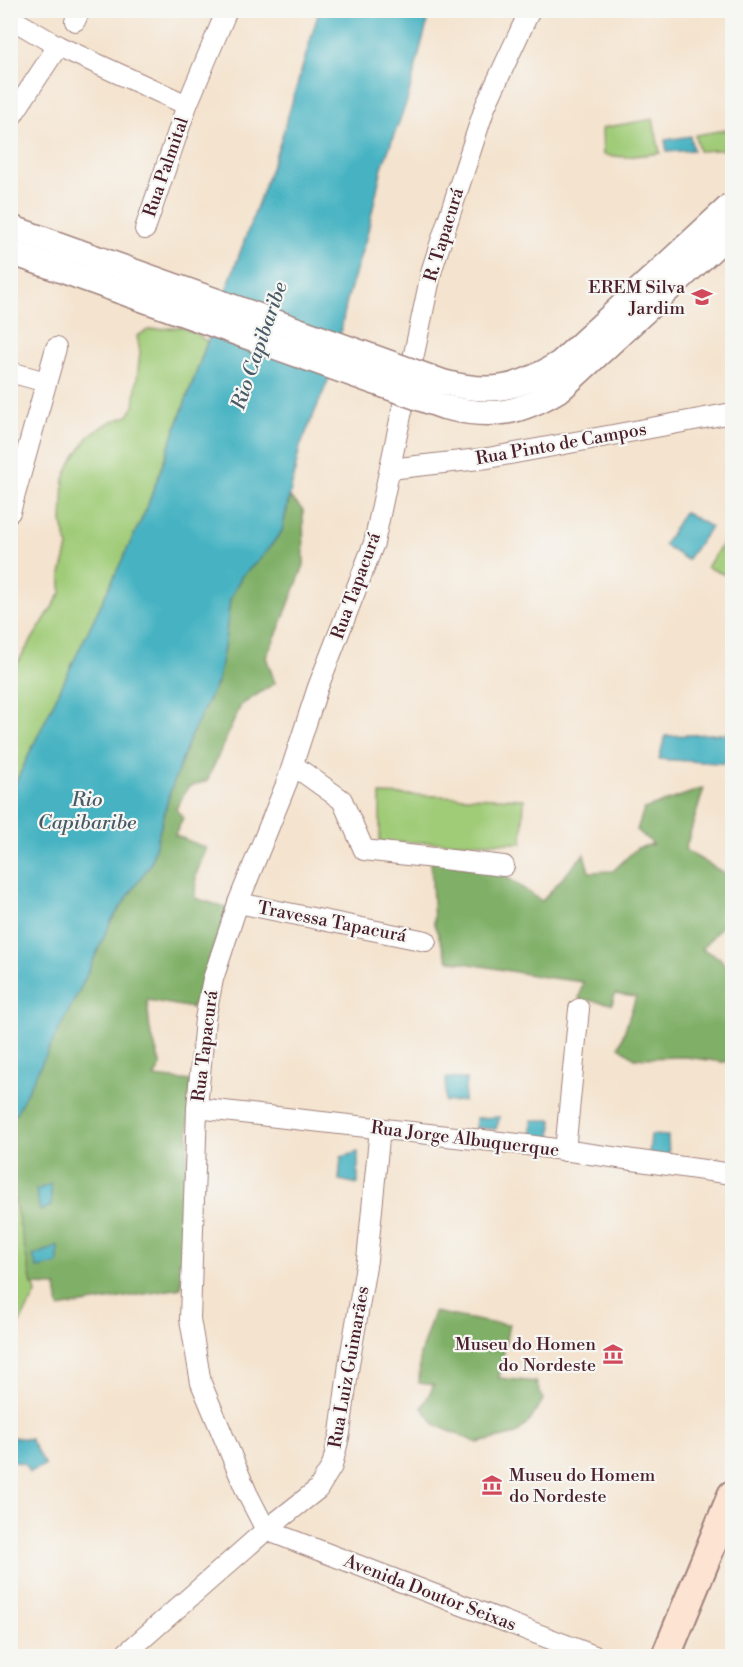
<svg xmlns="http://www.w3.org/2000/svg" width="743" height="1667" font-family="'Libre Bodoni',serif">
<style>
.green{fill:#a0cc78;stroke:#757652;stroke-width:1.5}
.forest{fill:#80b068;stroke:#65684a;stroke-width:1.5}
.water{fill:#46b3c2;stroke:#486976;stroke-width:1.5}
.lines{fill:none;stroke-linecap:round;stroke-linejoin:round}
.minor-casing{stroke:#9f817c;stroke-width:22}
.secondary-casing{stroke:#9f817c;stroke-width:32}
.minor{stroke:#fff;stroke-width:20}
.secondary{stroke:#fde3d1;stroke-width:28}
.tertiary-bridge-casing{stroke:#9f817c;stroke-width:27;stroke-linecap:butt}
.tertiary-bridge{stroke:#fff;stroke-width:24}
.labels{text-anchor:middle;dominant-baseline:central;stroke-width:4.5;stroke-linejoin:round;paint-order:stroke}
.street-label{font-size:18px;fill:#4a1f2b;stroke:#f6f6f2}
.poi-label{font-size:18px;fill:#4a1f2b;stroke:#f6f6f2;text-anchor:end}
.water-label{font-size:20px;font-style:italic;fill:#485a67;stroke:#f6f6f2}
</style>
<rect width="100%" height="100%" fill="#f6f6f2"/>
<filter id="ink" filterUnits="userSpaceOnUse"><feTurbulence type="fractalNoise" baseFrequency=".0167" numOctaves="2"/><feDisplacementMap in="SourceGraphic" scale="12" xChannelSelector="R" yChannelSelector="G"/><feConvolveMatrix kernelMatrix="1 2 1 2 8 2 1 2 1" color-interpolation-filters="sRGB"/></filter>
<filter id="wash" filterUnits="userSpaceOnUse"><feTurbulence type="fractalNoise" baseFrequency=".008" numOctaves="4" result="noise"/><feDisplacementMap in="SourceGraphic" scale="24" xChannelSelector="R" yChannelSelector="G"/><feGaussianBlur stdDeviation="1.35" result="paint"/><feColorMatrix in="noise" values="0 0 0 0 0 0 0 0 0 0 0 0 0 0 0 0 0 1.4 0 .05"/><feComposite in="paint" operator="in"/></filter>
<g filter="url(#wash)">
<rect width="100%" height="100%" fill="#f4e3ce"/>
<!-- green -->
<g class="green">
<polygon points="653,119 660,153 625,157 603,155 602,128"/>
<polygon points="732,129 732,149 699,151 695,135"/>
<polygon points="181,327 196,333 207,342 146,510 11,794 11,673 61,593 61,574 68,547 62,523 64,479 71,462 90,435 110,422 128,416 134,406 140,352 137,336 148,330"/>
<polygon points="732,529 732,578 707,567"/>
<polygon points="380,794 524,799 522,843 380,842"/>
<polygon points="10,1183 36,1294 11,1338 10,1338"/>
</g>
<!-- forest -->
<g class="forest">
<polygon points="290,497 303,510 304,565 279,629 266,657 275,683 241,705 207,781 188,787 176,809 183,818 175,835 206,848 196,875 195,898 228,908 192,1008 147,1000 150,1030 161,1066 154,1077 191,1081 181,1288 59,1308 56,1286 32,1285 11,1183 10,1123 82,985 111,921 151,863 170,792 191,735 218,680 225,641 230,599 241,577 262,557 282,531"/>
<polygon points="704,788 685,850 732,878 732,914 702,949 720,958 732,975 732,1061 723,1062 686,1057 635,1058 619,1047 636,997 615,994 612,1004 579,999 583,982 544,977 448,960 434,924 431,860 502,874 542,901 584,854 589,872 613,871 637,848 653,844 637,830 644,809"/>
<polygon points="434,1312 491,1323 509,1324 499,1378 536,1382 543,1400 530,1421 516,1434 478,1443 437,1426 422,1408 434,1385 419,1383 420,1354"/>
</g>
<!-- water -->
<g class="water">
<polygon points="319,11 426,11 427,24 422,42 407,101 382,167 367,235 347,300 333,369 300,447 282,531 262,557 241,577 230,599 225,641 218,680 191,735 170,792 151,863 111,921 82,985 11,1123 10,794 146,510 280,143"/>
<polygon points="690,136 693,150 667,152 665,140"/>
<polygon points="684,512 711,527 687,560 664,545"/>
<polygon points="732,733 732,764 659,759 665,736"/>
<polygon points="446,1078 466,1079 464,1101 445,1102"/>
<polygon points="500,1117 496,1129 476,1128 476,1118"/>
<polygon points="532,1120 552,1120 551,1142 532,1143"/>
<polygon points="651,1135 668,1136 669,1157 649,1155"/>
<polygon points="358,1152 358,1184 339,1180 341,1157"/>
<polygon points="51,1184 51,1206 40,1211 36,1190"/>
<polygon points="58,1246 58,1264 37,1268 33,1256"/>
<polygon points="11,1437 30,1439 45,1465 29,1472 24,1463 14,1462 11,1454"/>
</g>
</g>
<g filter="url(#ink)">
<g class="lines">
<!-- minor casing -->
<g class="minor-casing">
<g id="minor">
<polyline points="10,18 58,46 187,105"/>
<polyline points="75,21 80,10"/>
<polyline points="10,119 58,46"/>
<polyline points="145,229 187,105 227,10"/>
<polyline points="10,372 46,382"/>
<polyline points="390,469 488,458 732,413"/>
<polyline points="10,512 56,348"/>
<polyline points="293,765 342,800 364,850 504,866"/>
<polyline points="238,903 426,941"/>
<polyline points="197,1108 527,1145 732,1174"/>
<polyline points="565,1151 579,1009"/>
<polyline points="266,1530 247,1493 201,1383 190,1319 197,1108 205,1019 213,979 238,903 287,782 318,687 374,543 432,269 485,107 530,10"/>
<polyline points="266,1530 595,1656"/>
<polyline points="123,1656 266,1530 318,1489 332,1466 340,1433 349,1364 367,1260 380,1128"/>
</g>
</g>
<!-- secondary casing -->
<g class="secondary-casing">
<polyline id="secondary" points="666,1656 732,1495"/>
</g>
<!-- minor -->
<use href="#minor" class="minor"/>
<!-- secondary -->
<use href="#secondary" class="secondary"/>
<!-- tertiary-bridge casing -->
<g class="tertiary-bridge-casing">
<g id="tertiary-bridge">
<path d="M10,227L443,382C491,395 518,389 560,363L732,204"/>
<path d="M10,252L444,407C493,419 520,414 562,388L732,231"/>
</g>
</g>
<!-- tertiary-bridge -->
<use href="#tertiary-bridge" class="tertiary-bridge"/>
</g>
</g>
<!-- icons -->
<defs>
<g id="school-bare" transform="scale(1.62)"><path d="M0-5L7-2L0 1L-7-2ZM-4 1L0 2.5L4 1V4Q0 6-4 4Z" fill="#d1495b" stroke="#f6f6f2" stroke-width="2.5" paint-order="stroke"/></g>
<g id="museum-bare" transform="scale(1.62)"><path d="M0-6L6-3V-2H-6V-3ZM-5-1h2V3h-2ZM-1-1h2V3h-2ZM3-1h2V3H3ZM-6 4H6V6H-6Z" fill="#d1495b" stroke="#f6f6f2" stroke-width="2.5" paint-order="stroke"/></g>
</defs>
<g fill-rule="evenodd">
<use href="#school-bare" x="702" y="297"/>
<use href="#museum-bare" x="613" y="1354"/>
<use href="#museum-bare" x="492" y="1485"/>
</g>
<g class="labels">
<!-- street labels -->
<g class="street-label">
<text transform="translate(166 167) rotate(-71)">Rua Palmital</text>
<text transform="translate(444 235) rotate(-73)">R. Tapacurá</text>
<text transform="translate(561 444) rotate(-10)">Rua Pinto de Campos</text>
<text transform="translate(356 586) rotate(-70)">Rua Tapacurá</text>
<text transform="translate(332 922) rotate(11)">Travessa Tapacurá</text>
<text transform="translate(205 1046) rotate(-83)">Rua Tapacurá</text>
<text transform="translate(465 1139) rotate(7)">Rua Jorge Albuquerque</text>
<text transform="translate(349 1367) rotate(-80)">Rua Luiz Guimarães</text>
<text transform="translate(430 1593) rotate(21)">Avenida Doutor Seixas</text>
</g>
<!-- poi labels -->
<g class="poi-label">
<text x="685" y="287">EREM Silva<tspan x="685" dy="21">Jardim</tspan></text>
<text x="596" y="1344">Museu do Homen<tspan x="596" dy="21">do Nordeste</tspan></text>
<text x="509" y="1475" text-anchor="start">Museu do Homem<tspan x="509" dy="21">do Nordeste</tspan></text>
</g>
<!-- water labels -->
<g class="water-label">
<text transform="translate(260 346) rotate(-71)">Rio Capibaribe</text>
<text x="87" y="800">Rio<tspan x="87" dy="23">Capibaribe</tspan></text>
</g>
</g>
<!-- margin -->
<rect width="743" height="1667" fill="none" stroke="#f6f6f2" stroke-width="36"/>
</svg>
